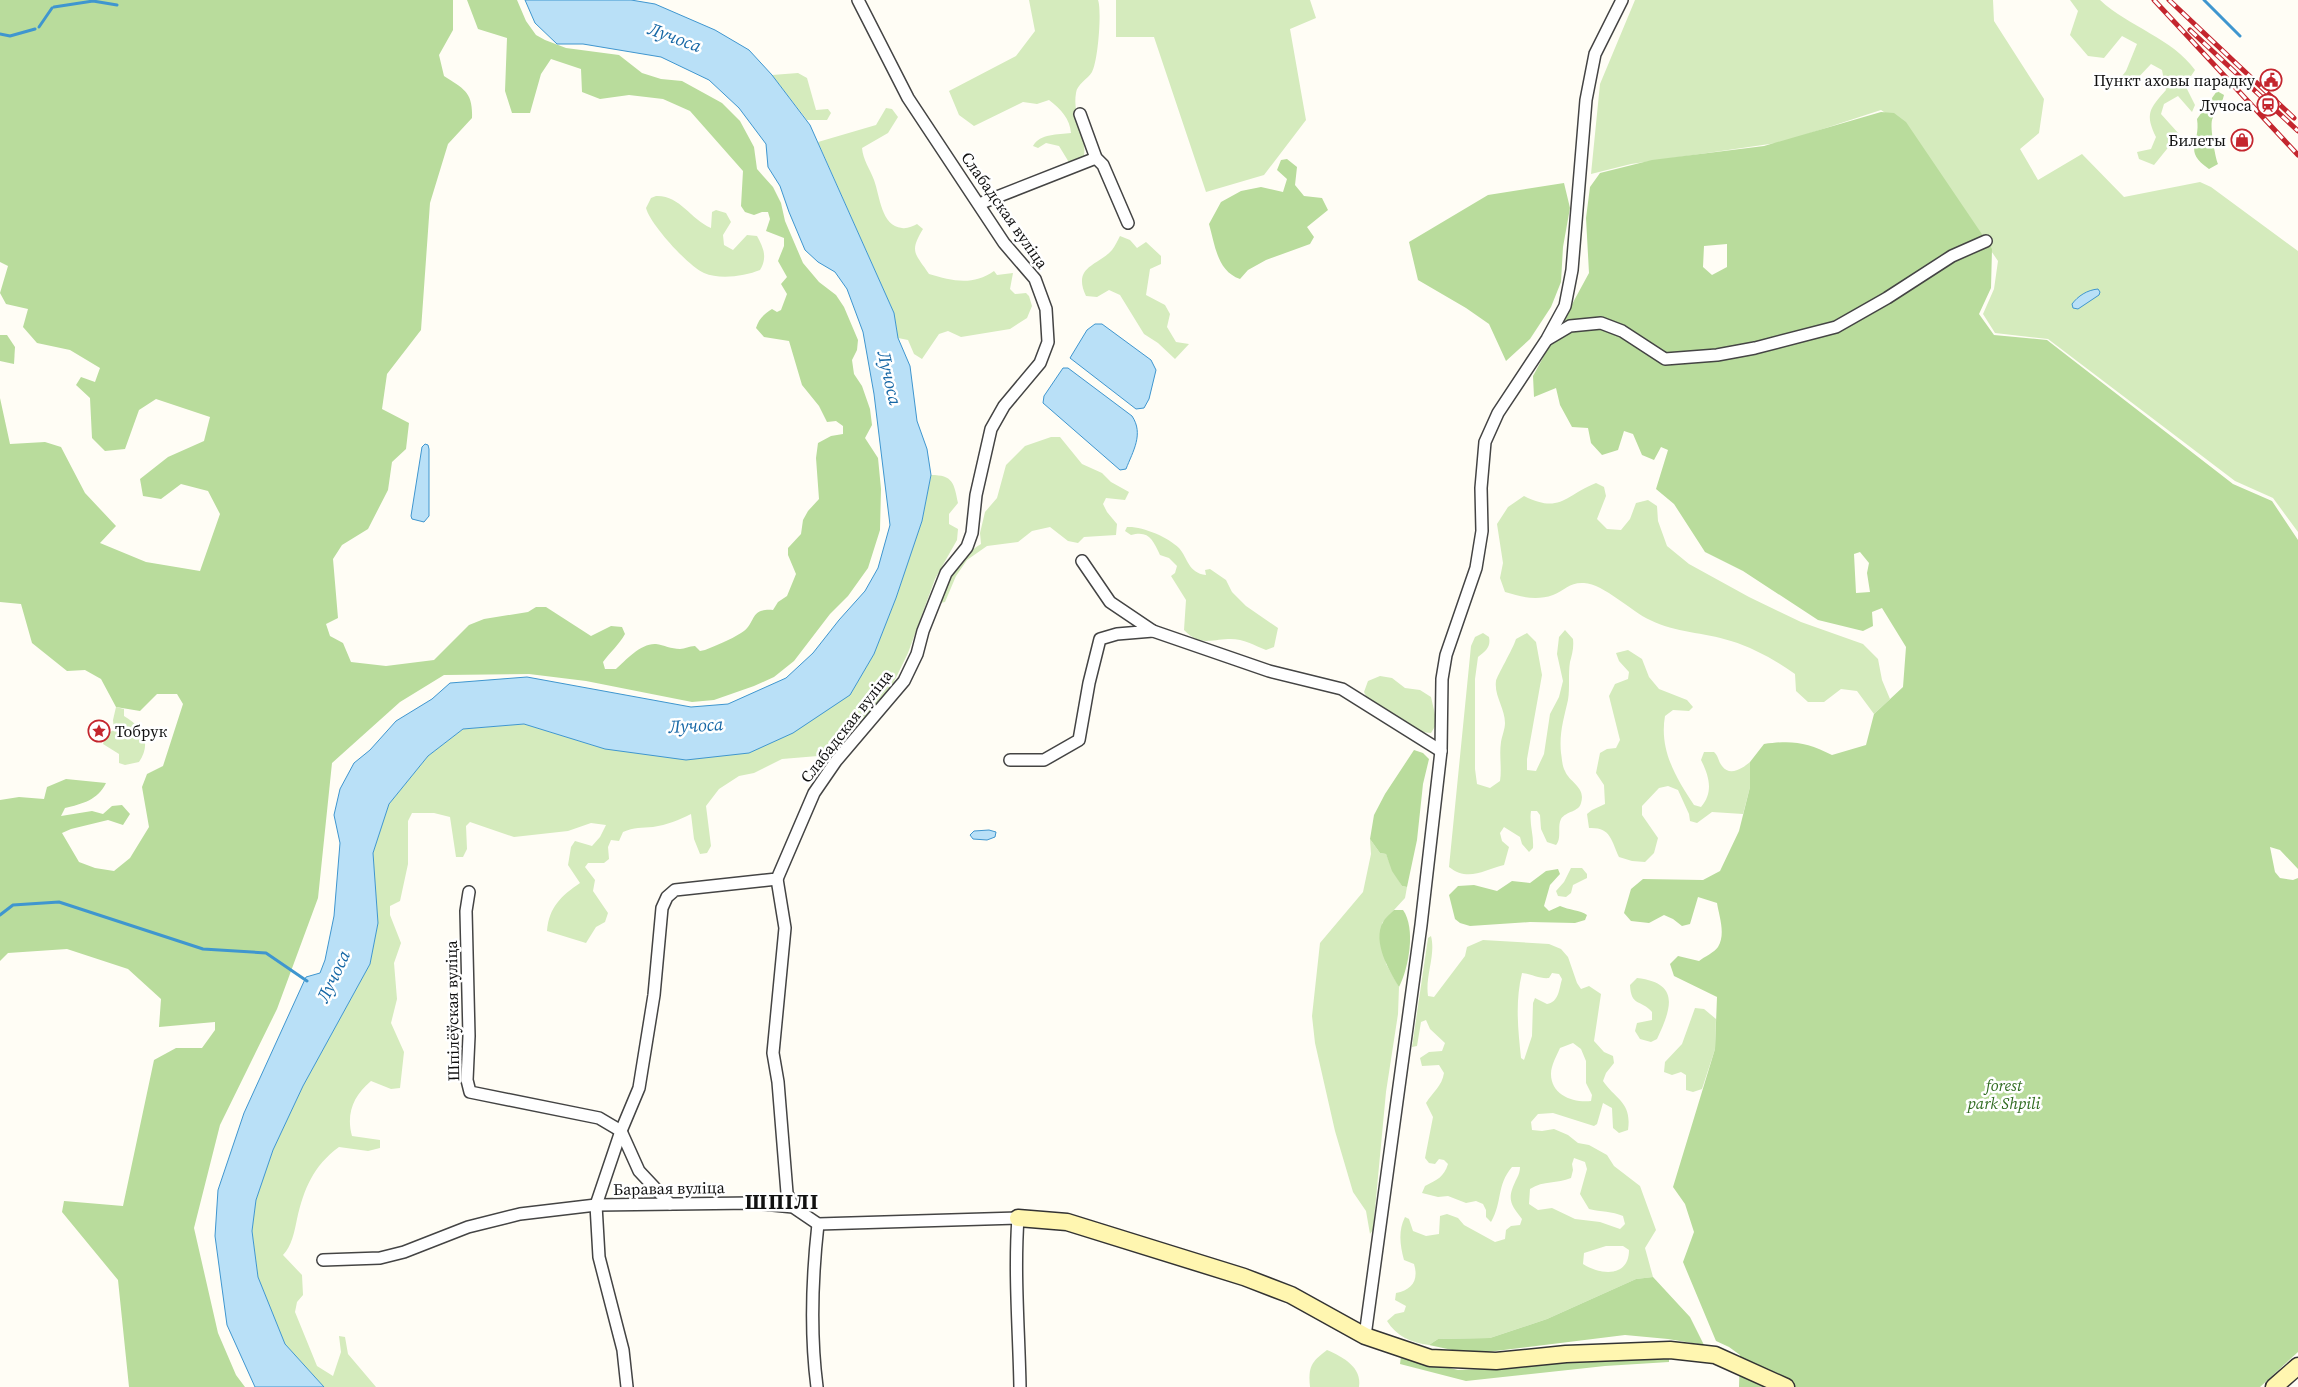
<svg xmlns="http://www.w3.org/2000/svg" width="2298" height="1387" font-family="'Source Serif 4',serif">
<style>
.green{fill:#d5ebbd;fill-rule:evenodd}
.forest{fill:#b9dc9c;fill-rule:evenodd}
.water{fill:#b9e0f7;stroke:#3f96cf}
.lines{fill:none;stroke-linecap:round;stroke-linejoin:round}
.stream{stroke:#3f96cf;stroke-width:3}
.street-casing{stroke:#444;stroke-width:14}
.secondary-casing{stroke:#333;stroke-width:19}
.street{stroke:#fff;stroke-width:11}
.secondary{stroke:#fff6b0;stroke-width:16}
.rail-casing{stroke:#c4262e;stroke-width:5}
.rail{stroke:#fff;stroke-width:3;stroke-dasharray:9;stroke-linecap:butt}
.labels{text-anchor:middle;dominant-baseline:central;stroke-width:5;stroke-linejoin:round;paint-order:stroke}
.poi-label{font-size:16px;fill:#111;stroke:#fff;text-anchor:end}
.street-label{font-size:16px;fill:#111;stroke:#fff}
.park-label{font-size:16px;font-style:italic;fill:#2f6b1f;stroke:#fff}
.water-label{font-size:18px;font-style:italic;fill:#1768a6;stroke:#fff}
.district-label{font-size:21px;font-weight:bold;letter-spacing:1px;fill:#111;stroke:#fff}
</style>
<rect width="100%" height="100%" fill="#fffdf5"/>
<!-- green -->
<g class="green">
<path d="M1029,0H1098C1102,10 1098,62 1092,72C1088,79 1077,84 1076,93C1072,117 1087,135 1084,156L1070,164L1059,146L1046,143L1038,148L1033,146C1040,133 1058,135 1071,133C1070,119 1061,109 1049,100L1037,104L1023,102L974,126L959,115L949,91L1016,56L1035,31Z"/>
<polygon points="1116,0 1310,0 1316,18 1290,29 1306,120 1264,175 1206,192 1154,37 1116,37"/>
<polygon points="1635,0 1993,0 1994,21 2044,99 2039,133 2020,149 2038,180 2082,154 2124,197 2200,182 2211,187 2298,251 2298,532 2273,498 2235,481 2048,339 1995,333 1983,314 1994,289 1998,261 1907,128 1881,110 1783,142 1631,164 1591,174 1600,84"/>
<path d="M2070,0H2100C2129,27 2172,38 2195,70L2185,85L2195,105L2192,112L2178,96L2164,104L2161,114L2179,134L2154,165L2139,159L2137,152L2151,149L2156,137C2145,114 2149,109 2166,90L2162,70L2151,64L2132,84H2116L2126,71L2137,44L2122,36L2104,58L2088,56L2070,35L2078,11Z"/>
<polygon points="798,73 807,78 816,110 828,109 831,113 827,120 807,120 772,75"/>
<path d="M886,108L892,109L898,117L888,133L862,148C863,160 870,169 874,180C880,196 881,226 902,228C907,229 913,226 917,224L923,229C909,252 915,253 929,274C952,281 973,286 994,271L997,275L1013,273L1010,289L1015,294L1026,293L1029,296L1032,306L1027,318L1010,329L961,337L948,331L939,334L922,359L914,354L908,340L898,338L894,313L818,142L876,125Z"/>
<path d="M656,196C680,195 690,219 711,228L712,212L716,210L726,213L731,222L723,235L724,245L733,250L747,235L757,236C763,247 768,257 760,270C745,276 720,280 704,273C688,266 650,224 646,208L651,198Z"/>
<path d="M1120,236L1130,240L1137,248L1146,242L1161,256V264L1150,269L1146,295L1165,305L1170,314L1167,327L1176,342L1189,344L1175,359L1158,343L1144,334L1120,295L1109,290L1097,297L1086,296C1072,266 1098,266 1112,250C1115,246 1118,240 1120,236Z"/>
<path d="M1051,437H1060L1082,464L1102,473L1111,482L1129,492L1125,500L1106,498L1103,504L1107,512L1117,524L1116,535L1084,537L1078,543L1068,541L1050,527L1032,531L1018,542L987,546L967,560L956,576L945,602L940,603C948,580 959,557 981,544L980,533L985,512L997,498L1006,465L1025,446Z"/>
<path d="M931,475C953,475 954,483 958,503L949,514V524L958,529L957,540L935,579L908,653L889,692L830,755L782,759L754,773L739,776L719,789L706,806L711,846L707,853L700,854L694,839L691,814C679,820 667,825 653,827C642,828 634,827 623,832L619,841L611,840L608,847L609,859L604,863H588L585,867L595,880L593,891L608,913L605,922L596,927L586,943L547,931C549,907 561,896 580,883L568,865L571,847L575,841L592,846L600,837L606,825L591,823L568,831L514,837L470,822L466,826L467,849L463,857H456L450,817L434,813H412L408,821V864L400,901L390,906V915L401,943L394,963L397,999L391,1023L404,1052L400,1088L391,1089L371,1081C353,1096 346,1114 352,1136L380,1140V1148L368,1151L339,1147C313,1166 304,1189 297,1219C294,1233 292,1245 283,1255L302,1275L303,1295L297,1302L295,1312L317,1366L333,1376L341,1352L339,1336L345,1337L348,1354L376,1387H324L285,1344L258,1277L252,1231L256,1200L273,1150L303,1086L370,964L378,923L373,853L389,804L428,756L463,729L524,724L605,749L850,695L874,654L896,598L922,521Z"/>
<path d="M1596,483L1604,487L1606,496L1597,519L1607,529L1621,530L1630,519L1636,503L1648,500L1657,506L1658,521L1667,546L1689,564L1749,597L1801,622L1863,644L1878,659L1882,680L1890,699L1874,714L1857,691L1841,689L1824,702H1808L1796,691L1795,674C1775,660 1754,648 1731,641C1703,632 1676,633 1650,620C1632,612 1604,584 1584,583C1570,582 1565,590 1553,595C1536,601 1522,597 1505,592L1500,578L1503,563L1497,524L1508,507L1524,496C1560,514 1564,496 1596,483Z"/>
<path d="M1127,527C1142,526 1168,537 1179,548C1188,558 1188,573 1206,575L1205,570L1210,569L1226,580L1232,592L1246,606L1278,628L1274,647L1266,650C1254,645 1242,638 1228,639C1208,640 1200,646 1184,630L1186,600L1171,576L1175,573L1177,566L1169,558L1160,555C1153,540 1149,530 1131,535L1125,531Z"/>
<path d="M1565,630L1573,639C1574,648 1572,654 1570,662C1568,674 1570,687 1568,700C1564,718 1559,733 1561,753C1562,758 1562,766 1565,771C1570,783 1586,787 1581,803C1579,812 1566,811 1561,819C1557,827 1562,838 1556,845L1547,842L1541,829L1540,815L1537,811H1531C1529,824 1534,835 1533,848L1529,852L1522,844L1520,837L1504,827L1500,833L1502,841L1509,847L1504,865C1484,870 1468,882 1449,867L1471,646L1475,637L1483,633L1489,637C1491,647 1486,651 1478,657L1475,679V769L1477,784L1490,788L1500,781C1502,768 1499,755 1501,742C1502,736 1505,729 1505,723C1505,708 1494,696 1496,681C1497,676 1513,649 1516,639L1527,633L1536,642L1542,675L1527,759V770L1536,771L1544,754L1550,714L1559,697L1563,681L1557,654L1559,637Z"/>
<path d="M1628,650L1642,659L1649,677L1659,689L1687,700L1693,707L1689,711L1673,710L1665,716C1659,750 1676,778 1694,805L1701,807C1714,792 1709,776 1701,760L1704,752H1714C1719,757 1718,761 1722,766C1730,777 1743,768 1750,762V787L1743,814L1712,812L1697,823L1690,821L1689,814L1678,790L1668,786L1659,788L1642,806V815L1658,838L1654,853L1645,862L1632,861L1619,857C1611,840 1611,827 1589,828L1587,814L1592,810L1605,804L1604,785L1596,773L1600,753L1607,749L1616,748L1620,740L1609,696L1615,684L1628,679L1629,672L1619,661L1616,653Z"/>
<polygon points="1380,676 1392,678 1405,688 1420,690 1431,697 1437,723 1431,733 1421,732 1368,700 1364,692 1368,681"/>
<path d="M116,707L124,709V716C143,727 152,743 139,762L125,765L119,763V754L103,744L106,734L114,730L113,720Z"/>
<polygon points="1370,839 1380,853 1386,854 1393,871 1402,886 1407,887 1405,898 1382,923 1386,964 1399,987 1398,1014 1386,1092 1373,1230 1370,1234 1366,1211 1353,1192 1335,1131 1315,1043 1312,1016 1320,943 1363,892 1371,854"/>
<polygon points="1571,868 1582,868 1587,874 1587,878 1573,885 1571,893 1566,897 1558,896 1556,891 1564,882"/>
<path d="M1431,936C1436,955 1425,976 1428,996L1434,997L1465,956L1467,947L1483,940L1549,944L1561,949L1568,957L1577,983L1581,989L1589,986L1601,994L1594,1041L1604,1052L1613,1056L1614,1063L1606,1073L1603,1081C1616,1100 1632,1102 1628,1130L1619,1133L1613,1128L1612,1108L1603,1103L1597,1124L1594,1126L1553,1113L1538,1114L1531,1122L1532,1130L1542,1131L1554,1129L1568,1135L1578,1143L1589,1145L1607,1155L1614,1166L1640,1186L1656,1230L1645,1248L1653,1277L1636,1279L1547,1319L1490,1338L1438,1339L1429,1345C1412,1343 1396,1336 1387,1321L1395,1314L1404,1312L1406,1306L1395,1300L1396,1293C1412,1290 1419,1280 1414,1264L1404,1260C1400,1245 1398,1231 1405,1217L1409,1219L1413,1231L1426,1236L1439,1234L1440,1216L1447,1214L1458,1218L1464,1225L1495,1242L1505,1239L1506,1230L1511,1226L1520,1225L1522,1219C1509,1203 1507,1198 1517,1178C1519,1174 1520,1171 1520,1167H1512C1496,1186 1503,1201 1491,1222L1486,1217V1210L1483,1204L1476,1201L1466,1203L1448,1196L1438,1197L1422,1193L1425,1186C1437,1180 1444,1177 1448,1164L1444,1160L1439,1159L1435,1164L1429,1163L1425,1158L1433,1117L1426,1103C1433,1092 1442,1086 1444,1073L1439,1065L1422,1066L1420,1058L1429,1052L1442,1051L1445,1043L1430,1029L1426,1020L1421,1022L1417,1046L1412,1047L1428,938ZM1522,973C1531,974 1540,979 1549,978L1552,973L1559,974L1562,979C1559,989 1559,1002 1547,1004L1535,998L1533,1003L1532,1036L1524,1060L1521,1058C1518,1029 1515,1002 1522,973ZM1573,1043L1581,1049L1586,1061V1083L1592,1095L1591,1101C1573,1103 1551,1095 1551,1074C1551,1065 1557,1055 1560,1048ZM1574,1158L1585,1162L1587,1169L1580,1194L1589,1209C1601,1212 1612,1211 1623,1216L1625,1224L1620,1229L1600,1222L1575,1219L1552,1208L1538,1210L1529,1204L1530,1189C1544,1180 1557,1184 1571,1178L1573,1170L1572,1164ZM1606,1246H1623L1629,1250C1629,1278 1600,1275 1583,1264L1584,1253Z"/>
<path d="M1637,978C1681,983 1671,1009 1657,1039L1651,1042L1640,1039L1635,1031L1637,1023L1652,1020V1012C1641,999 1631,1007 1630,985Z"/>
<polygon points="1695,1008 1704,1009 1716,1019 1715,1049 1702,1089 1693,1092 1686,1090 1686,1075 1681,1072 1672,1075 1664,1072 1665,1062 1682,1044"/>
<path d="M1327,1350C1343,1357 1362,1367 1359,1387H1310C1308,1367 1311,1362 1327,1350Z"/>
</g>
<!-- forest -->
<g class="forest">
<path d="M0,0H453V30L439,55L444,76C464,89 473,92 472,118L448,144L430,203L421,330L387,374L382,409L409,423L406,449L392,462L388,490L368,529L342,545L333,559L338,618L326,624L330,636L343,643L351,662L386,666L434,660L469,625L484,619L528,612L536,607H546L591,636L611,626L622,627L625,634C619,645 610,652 603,662L605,669H616C626,660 641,643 656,644C664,645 671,649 680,649C685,649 689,646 695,646L700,651L705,650C717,645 730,640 741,633C757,624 748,608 773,610L778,602L787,596L796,574L788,555V548L801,534L803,520L808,511L819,499L816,458L818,443L831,436L843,434V426L836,421L827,422L819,406L802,385L789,341L764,337L756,328C759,319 763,315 772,309L777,312L781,310L787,294L781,284L787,277L778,261L784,246V238L766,231L770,219L768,212H762L754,215L745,212L741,206L743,171L690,111L663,99L629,95L600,99L582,92L581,69L551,59L541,74L530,113H512L505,91L507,38L478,29L467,0H517L526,21L536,35L545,40L566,48L619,55L642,73L661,79L682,81L722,103L740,121L754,147L757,169L773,187L781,203L785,221L803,263L819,282L836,295L844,307L858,340L857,350L852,360L854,374L862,386L870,409L872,425L865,438L878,458L881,489L880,530L868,568L848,596L830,614L794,661L774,677L754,686L714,700L692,702L586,681L529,674L444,675L400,702L332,763L318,898L277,1009L220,1125L194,1228L218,1333L236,1375L245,1387H129L118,1280L62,1212L64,1201L123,1206L154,1060L176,1048H202L215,1030V1022L159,1027L161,999L128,969L67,949L8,953L0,961V800L19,797L44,799L47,787L66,779L106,783C98,800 82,804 65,808L61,816L92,811L103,814L112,806L122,805L130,814L123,825L108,820L71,829L62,833L79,862L95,868L114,871L130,858L149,827L142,787L147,774L163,766L183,704L177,694H157L140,711L116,707L101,679L85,670L67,671L32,643L21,604L0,602V398L10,444L45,442L61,447L85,493L116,526L100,543L146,562L200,571L220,514L208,491L181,484L161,499L143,496L140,479L168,457L204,441L210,417L156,399L139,410L125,449L105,451L92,438L90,398L76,385L81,377L95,382L100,368L70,350L37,343L23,327L28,309L6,304L0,293L8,266L0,262Z"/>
<path d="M2217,91L2224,95C2222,105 2215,111 2212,120C2210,128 2215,156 2218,164L2209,169C2182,150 2201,144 2197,119Z"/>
<path d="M1881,112L1894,113L1906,122L1992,249L1991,288L1979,314L1994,335L2047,340L2233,484L2272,501L2298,540V869L2280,850L2270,847L2275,872L2280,878L2293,880L2298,878V1352L2260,1387H1739L1740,1355L1729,1347L1716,1341L1683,1262L1694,1232L1685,1204L1673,1187L1715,1049L1717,997L1674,976L1670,964L1678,956L1699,961C1704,957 1715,952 1718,947C1726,934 1719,916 1717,903L1698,897L1690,924L1682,926L1673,919L1664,915L1649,923L1631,921L1624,913L1631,889L1643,879L1703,880L1720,871L1739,831L1750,787V762L1764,744C1792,740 1807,742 1832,755L1866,745L1874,714L1903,687L1906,647L1882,608L1872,612L1873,626L1863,631L1818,620L1743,571L1705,552L1674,504L1656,489L1668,450L1661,447L1654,460L1642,455L1633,434L1624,431L1618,450L1602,455L1591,443L1588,428L1572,427L1560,405L1556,388L1534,397L1533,376L1589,273L1586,218L1590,187L1600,173L1652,160L1764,146ZM1727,244V267L1712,275L1703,267L1704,246ZM1860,552L1869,563L1867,573L1870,592L1856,593L1854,554Z"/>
<path d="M1287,159L1297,167L1295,185L1304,196L1322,198L1328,210L1307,227L1314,237L1310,244L1266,260L1248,270L1240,279C1217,271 1215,245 1209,224L1221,202L1241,191L1261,187L1283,192L1287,179L1277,170L1281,160Z"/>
<polygon points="1564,183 1570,208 1563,247 1561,282 1551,307 1530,339 1506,361 1489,324 1466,308 1418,280 1409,242 1488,195"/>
<polygon points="0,335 7,335 15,347 14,364 0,361"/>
<polygon points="1414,750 1423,753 1429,759 1423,784 1417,840 1407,887 1402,886 1392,871 1386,854 1380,853 1370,839 1374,815 1385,794"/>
<path d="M1558,869L1560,874L1550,885L1544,906L1549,911L1560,906C1569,910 1580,910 1587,915L1585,920L1575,923L1530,922L1470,926L1460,923L1455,919L1449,895L1458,886L1474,885L1497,891L1512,881L1530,883L1546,871Z"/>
<path d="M1394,910H1403C1416,928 1409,968 1399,987C1389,970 1372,942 1383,922C1385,918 1390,914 1394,910Z"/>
<polygon points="1653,1277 1690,1317 1704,1345 1668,1339 1625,1335 1471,1354 1429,1345 1438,1339 1490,1338 1547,1319 1636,1279"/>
<polygon points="1669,1355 1669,1362 1605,1366 1466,1381 1400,1364 1401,1356 1458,1370 1505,1368 1621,1356"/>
</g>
<!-- water -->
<g class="water">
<polygon points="525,0 631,0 655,4 715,30 749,50 772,75 810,125 894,313 898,338 910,366 917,421 927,449 931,475 922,521 896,598 874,654 850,695 793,733 749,753 686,760 605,749 524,724 463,729 428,756 389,804 373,853 378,923 370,964 303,1086 273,1150 256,1200 252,1231 258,1277 285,1344 324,1387 255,1387 227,1325 215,1236 218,1190 244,1113 306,977 320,973 325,960 334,916 340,843 334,815 340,789 354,763 370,750 396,721 432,699 450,683 527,677 691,707 728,704 786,678 813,653 839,620 865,591 878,568 890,525 874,394 863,332 847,289 835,272 818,262 805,250 789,212 780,186 768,167 766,144 739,108 709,80 661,57 583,44 557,44 535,23"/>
<path d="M2098,289L2100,292L2099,295L2078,309L2073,308L2072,304C2078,296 2087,290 2098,289Z"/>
<polygon points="1095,324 1102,324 1151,360 1156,370 1149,399 1144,408 1136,409 1070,358 1087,330"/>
<path d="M1063,368H1068L1132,416C1144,434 1133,451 1126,469L1120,470L1043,403L1044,396Z"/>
<polygon points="425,444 428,445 429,449 429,516 424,522 412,519 411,516 422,447"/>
<polygon points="989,830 996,832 995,837 987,840 973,839 970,835 974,831"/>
</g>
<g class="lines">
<!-- stream -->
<g class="stream">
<polyline points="2204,0 2240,36"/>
<polyline points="54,7 93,1 117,5"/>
<polyline points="39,27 52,8"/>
<polyline points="0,34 10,36 35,29"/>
<polyline points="0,915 13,905 59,902 203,949 266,953 307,981"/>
</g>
<!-- street casing -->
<g class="street-casing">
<g id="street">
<polyline points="1080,114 1096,158 1103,165 1128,223"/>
<polyline points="979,204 1096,158"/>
<polyline points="1548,339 1570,326 1601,323 1622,331 1665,359 1717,355 1755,348 1836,327 1887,298 1952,256 1986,241"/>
<polyline points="1153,631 1269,671 1342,689 1441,751"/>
<polyline points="1010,760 1044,760 1079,740 1089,683 1100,639 1117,634 1153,631 1110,602 1082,561"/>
<polyline points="777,879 785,928 773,1053 778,1082 787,1193 793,1207"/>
<polyline points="469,892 466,911 469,1036 467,1080 470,1092 599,1118 621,1131 639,1171 670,1204"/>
<path d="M323,1260L380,1258L404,1252L468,1227L520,1214L596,1205L753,1203L793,1207L818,1224L1018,1218C1014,1274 1019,1331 1020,1387"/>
<polyline points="1365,1336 1421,925 1441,751 1442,679 1446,655 1476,568 1482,531 1481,488 1485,442 1498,413 1547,339 1565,306 1572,270 1586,100 1595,54 1622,0"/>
<polyline points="627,1387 623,1350 599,1257 596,1205 621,1131 639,1088 654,995 662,908 667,897 675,890 777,879 814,793 836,761 904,681 917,654 923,631 946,573 967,547 972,533 976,495 991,429 1004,406 1040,363 1048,342 1046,309 1035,279 1004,243 908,98 858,0"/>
<path d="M817,1387C810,1333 812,1278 818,1224"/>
</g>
</g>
<!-- secondary casing -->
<g class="secondary-casing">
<g id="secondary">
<polyline points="1018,1218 1067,1222 1244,1277 1291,1295 1365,1336 1430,1358 1496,1361 1566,1354 1670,1350 1715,1355 1786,1387"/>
<polyline points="2274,1387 2298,1366"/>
</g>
</g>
<!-- street -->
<use href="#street" class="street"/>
<!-- secondary -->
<use href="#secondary" class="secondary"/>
<!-- rail casing -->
<g class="rail-casing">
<g id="rail">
<polyline points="2154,0 2298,155"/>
<polyline points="2169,0 2294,118"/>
<polyline points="2190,30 2298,131"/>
</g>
</g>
<!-- rail -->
<use href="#rail" class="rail"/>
</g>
<!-- icons -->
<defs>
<g id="civic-ring" transform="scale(1.125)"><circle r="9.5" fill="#fff" stroke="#c4262e" stroke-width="1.5"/><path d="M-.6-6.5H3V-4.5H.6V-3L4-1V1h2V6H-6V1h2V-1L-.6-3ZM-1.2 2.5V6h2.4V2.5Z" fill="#c4262e"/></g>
<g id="station-ring" transform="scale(1.125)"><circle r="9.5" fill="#fff" stroke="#c4262e" stroke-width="1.5"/><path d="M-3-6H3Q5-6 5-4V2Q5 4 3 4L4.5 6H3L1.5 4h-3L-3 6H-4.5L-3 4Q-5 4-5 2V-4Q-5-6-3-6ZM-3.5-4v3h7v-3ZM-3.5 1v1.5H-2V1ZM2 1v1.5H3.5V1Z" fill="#c4262e"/></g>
<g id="shop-ring" transform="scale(1.125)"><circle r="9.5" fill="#fff" stroke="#c4262e" stroke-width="1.5"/><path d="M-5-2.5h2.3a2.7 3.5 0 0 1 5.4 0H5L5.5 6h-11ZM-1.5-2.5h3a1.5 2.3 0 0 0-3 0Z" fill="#c4262e"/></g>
<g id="sight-ring" transform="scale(1.125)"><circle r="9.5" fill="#fff" stroke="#c4262e" stroke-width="1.5"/><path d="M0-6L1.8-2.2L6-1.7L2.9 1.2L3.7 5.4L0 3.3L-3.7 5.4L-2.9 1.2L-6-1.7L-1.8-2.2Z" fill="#c4262e"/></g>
</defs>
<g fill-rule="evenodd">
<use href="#civic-ring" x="2271" y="80"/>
<use href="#station-ring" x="2268" y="105"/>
<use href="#shop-ring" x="2242" y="140"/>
<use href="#sight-ring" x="99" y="731"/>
</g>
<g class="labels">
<!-- poi labels -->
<g class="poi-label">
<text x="2255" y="80">Пункт аховы парадку</text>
<text x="2252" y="105">Лучоса</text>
<text x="2226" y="140">Билеты</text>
<text x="115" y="731" text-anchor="start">Тобрук</text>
</g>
<!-- street labels -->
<g class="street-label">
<text transform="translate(1005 210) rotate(55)">Слабадская вуліца</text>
<text transform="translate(846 726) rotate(-52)">Слабадская вуліца</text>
<text transform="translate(452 1011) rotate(-91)">Шпілёўская вуліца</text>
<text transform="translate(669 1188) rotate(-1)">Баравая вуліца</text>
</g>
<!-- park labels -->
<g class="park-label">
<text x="2004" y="1085">forest<tspan x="2004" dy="18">park Shpili</tspan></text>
</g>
<!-- water labels -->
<g class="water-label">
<text transform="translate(675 37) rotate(20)">Лучоса</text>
<text transform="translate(890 378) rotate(77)">Лучоса</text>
<text transform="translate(696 725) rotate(-3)">Лучоса</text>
<text transform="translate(333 976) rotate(-65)">Лучоса</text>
</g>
<!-- district labels -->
<g class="district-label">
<text x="782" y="1201">ШПІЛІ</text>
</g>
</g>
</svg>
